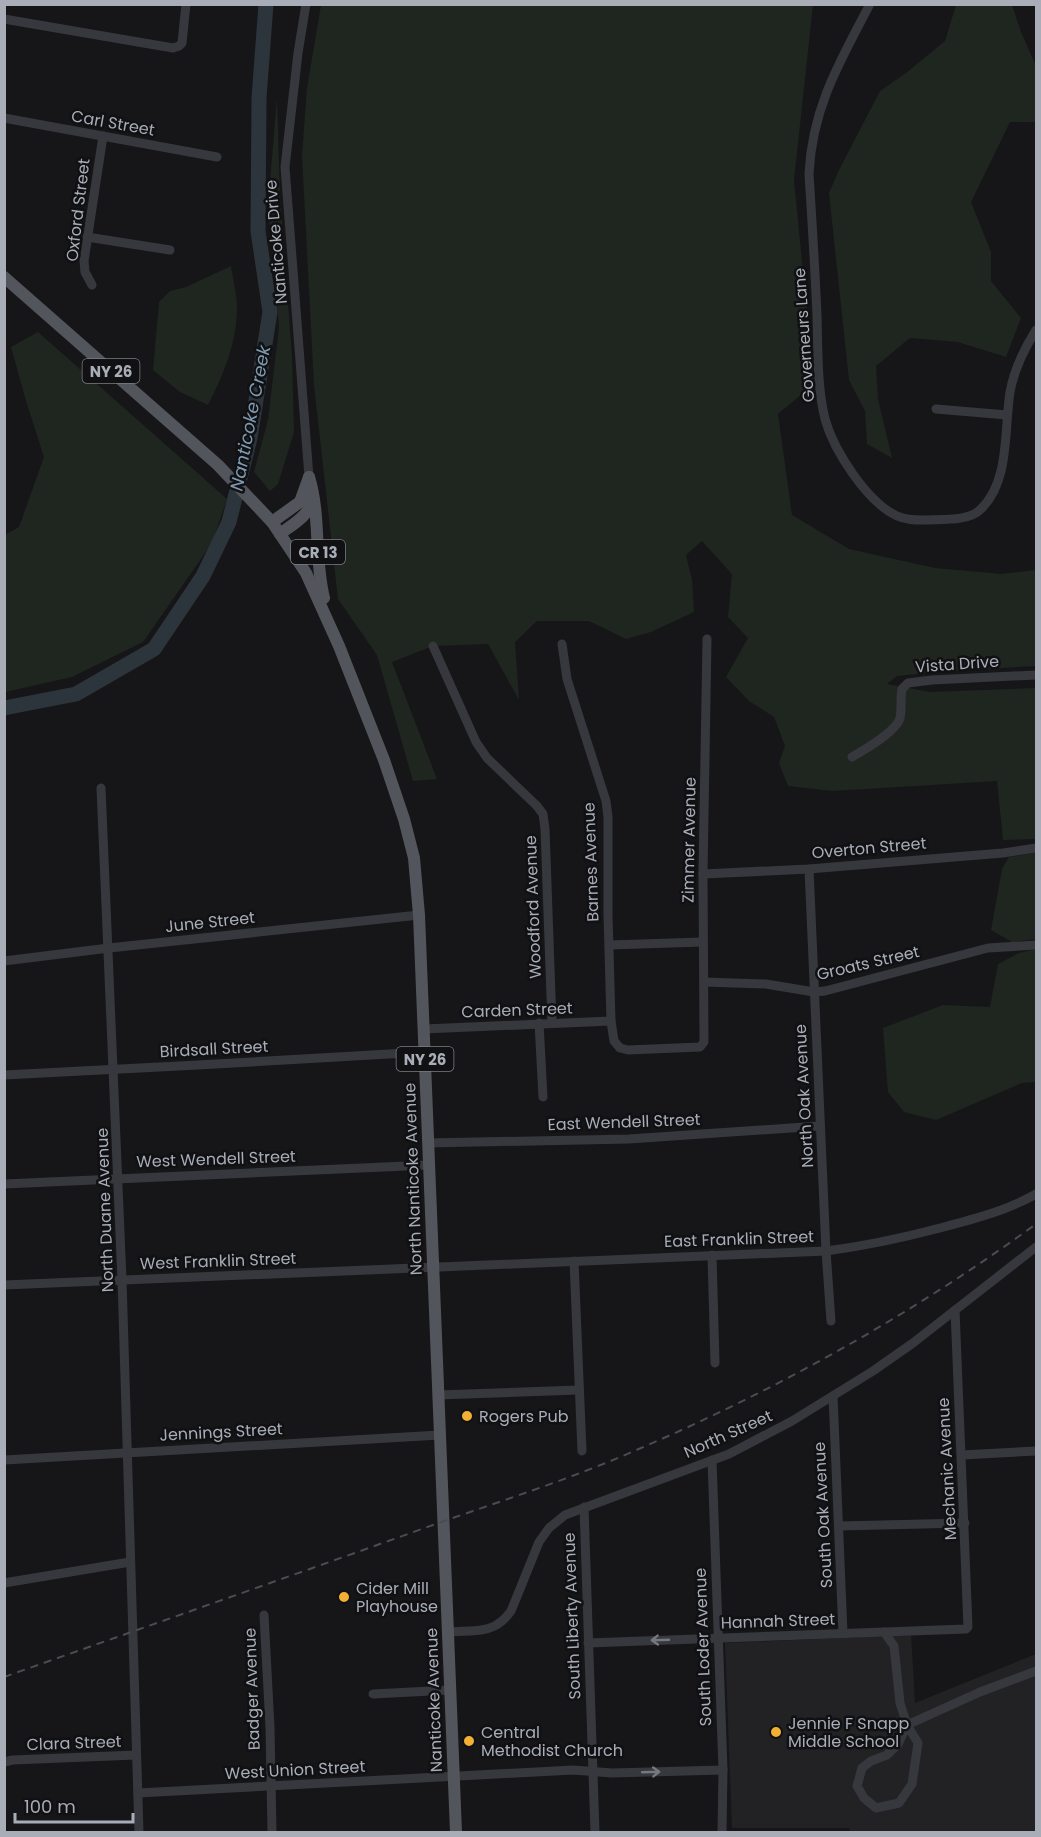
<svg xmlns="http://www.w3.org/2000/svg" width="1041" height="1837" font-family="Poppins,sans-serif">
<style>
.built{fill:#222225}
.green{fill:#1e261f}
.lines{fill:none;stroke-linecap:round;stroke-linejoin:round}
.river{stroke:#2c353c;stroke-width:15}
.minor{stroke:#37383d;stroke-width:9}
.major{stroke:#53555c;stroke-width:12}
.rail{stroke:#4a4c52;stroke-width:2;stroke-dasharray:8 6;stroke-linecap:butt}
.oneway{stroke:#757881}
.poi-dot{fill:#f2b134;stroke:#111113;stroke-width:2}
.labels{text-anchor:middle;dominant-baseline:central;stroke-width:5;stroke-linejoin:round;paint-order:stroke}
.shield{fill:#111113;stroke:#7b7e86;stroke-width:1.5}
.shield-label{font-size:15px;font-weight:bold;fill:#a8adb8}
.street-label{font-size:16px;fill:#a8adb8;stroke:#111113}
.poi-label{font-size:16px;fill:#a8adb8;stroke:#111113;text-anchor:start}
.water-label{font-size:18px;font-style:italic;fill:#7f9bb3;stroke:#111113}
</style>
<rect width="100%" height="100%" fill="#161618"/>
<!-- built -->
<polygon class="built" points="911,1635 915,1703 1036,1654 1036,1832 850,1832 849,1828 732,1828 725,1643"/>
<!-- green -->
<g class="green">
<polygon points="321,5 813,5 794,180 814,384 778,414 792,515 849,549 935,568 1001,574 1036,570 1036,666 947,671 897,676 887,684 930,692 1036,688 1036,839 1003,840 997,781 832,791 788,786 779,763 785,746 774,717 749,701 726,677 748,638 728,617 732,574 702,541 686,555 692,580 694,612 651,632 626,639 589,621 537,621 515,642 519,700 488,644 433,646 392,662 437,779 413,781 377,655 338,599 314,385 302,156 307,88"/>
<polygon points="956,5 1012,5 1021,32 1036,66 1036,122 1010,122 971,202 991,252 991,281 1021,318 1006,357 958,342 910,338 876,366 878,399 892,458 867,444 865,411 849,380 829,193 839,170 880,91 906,73 945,41"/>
<polygon points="277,98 280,197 292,356 294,432 278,484 270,491 254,472 268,420 279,327 268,206"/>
<path d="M231,266C233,280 237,294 237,308C237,342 223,376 208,405L180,392L153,370L159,302L170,291L186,287Z"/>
<polygon points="38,332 227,499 212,543 143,642 72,677 5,692 5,535 19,527 44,457 26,401 11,347"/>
<polygon points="1036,853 1036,939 1012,942 991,930 1002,869 1009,857"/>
<polygon points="1036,949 1036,1082 1022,1083 936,1120 904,1112 888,1092 883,1028 943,1005 990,1007 998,964 1019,953"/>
</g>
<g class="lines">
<!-- river -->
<polyline class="river" points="4,708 76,694 154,649 203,576 229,522 250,438 270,312 258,231 259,98 266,4"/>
<!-- minor -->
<g class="minor">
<polyline points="306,4 298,53 285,167 309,477"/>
<path d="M870,4C840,61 812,108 809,174C812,221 815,268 817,315C818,348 817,387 825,419C834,451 867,502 897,516C906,520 915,520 924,520C941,519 968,522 981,509C1010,481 1004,430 1010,392C1014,370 1024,349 1036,330"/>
<polyline points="4,19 173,48 179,46 182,43 186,4"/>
<polyline points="4,118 217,157"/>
<polyline points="87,237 170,250"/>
<polyline points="92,285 85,272 84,261 103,136"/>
<polyline points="936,409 1007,415"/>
<polyline points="562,644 567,679 606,801 608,817 608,915 611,1021 614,1041 620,1048 628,1050 700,1047 704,1042 703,874 707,639"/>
<polyline points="433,646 476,742 487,758 537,806 543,814 545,829 552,1023"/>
<path d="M852,757C864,750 896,732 900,718C902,709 900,699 902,689L908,683L932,680L1036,675"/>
<polyline points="101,788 122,1280 139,1832"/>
<polyline points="809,869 826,1251 831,1321"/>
<polyline points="703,874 809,869 1003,853 1036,848"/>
<polyline points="609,945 703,942"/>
<polyline points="4,961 109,948 419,915"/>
<polyline points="704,982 766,984 814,992 825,991 988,948 1036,945"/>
<polyline points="539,1023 543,1097"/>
<polyline points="424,1029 611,1021"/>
<polyline points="4,1075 198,1065 424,1052"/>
<polyline points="428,1143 629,1139 820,1126"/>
<polyline points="4,1184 429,1165"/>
<polyline points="712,1255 715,1363"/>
<polyline points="574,1261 582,1451"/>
<path d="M4,1285L826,1251C865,1246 902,1238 940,1228C974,1219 1006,1211 1036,1194"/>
<polyline points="438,1395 579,1390"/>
<polyline points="833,1396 843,1633"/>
<polyline points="962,1455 1036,1451"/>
<polyline points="4,1460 440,1435"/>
<polyline points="712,1460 723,1770 722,1832"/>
<polyline points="584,1507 595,1832"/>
<polyline points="839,1526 965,1523"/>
<polyline points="4,1583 130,1562"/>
<polyline points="264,1615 270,1727 272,1832"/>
<path d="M448,1632C475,1630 494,1635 511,1611L539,1542L549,1528L565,1515L729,1454L792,1421L873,1371L913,1343L1036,1247"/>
<polyline points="884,1632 894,1646 900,1703 907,1725 918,1743 912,1784 899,1803 876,1808 864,1798 857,1786 862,1768 871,1761 887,1755 898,1744 907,1725"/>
<polyline points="588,1643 966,1629 968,1627 955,1310"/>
<polyline points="373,1694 450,1690"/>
<polyline points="907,1725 980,1692 1036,1671"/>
<polyline points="4,1762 13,1760 136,1755"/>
<polyline points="138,1793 573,1770 612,1773 723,1770"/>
</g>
<!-- major -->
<g class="major">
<polyline points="4,277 218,465 272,522 306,573 339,646 384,760 404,819 414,858 419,915 456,1832"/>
<path d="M309,477C321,516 314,559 324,598"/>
<polyline points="272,522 300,502 309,477"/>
<path d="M280,534C293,524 309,516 313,499"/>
</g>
<!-- rail -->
<path class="rail" d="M4,1677C148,1626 291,1576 433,1525C503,1500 574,1478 641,1448C780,1388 914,1313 1036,1224"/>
</g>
<!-- one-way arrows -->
<defs><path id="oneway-shaft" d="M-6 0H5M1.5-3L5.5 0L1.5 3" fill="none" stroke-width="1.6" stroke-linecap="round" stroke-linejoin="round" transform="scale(1.5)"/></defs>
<g class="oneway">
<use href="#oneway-shaft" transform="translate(660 1640) rotate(178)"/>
<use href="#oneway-shaft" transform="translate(651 1772) rotate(-2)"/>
</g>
<!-- markers -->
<g class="poi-dot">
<circle cx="467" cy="1416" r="6"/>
<circle cx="344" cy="1597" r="6"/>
<circle cx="776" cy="1732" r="6"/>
<circle cx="469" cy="1741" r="6"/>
</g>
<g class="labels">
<!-- shield labels -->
<g class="shield">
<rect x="82.5" y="359" width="57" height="24" rx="4.5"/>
<rect x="291" y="540" width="54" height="24" rx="4.5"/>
<rect x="396.5" y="1047" width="57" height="24" rx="4.5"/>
</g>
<g class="shield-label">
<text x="111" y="371">NY 26</text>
<text x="318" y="552">CR 13</text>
<text x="425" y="1059">NY 26</text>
</g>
<!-- street labels -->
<g class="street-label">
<text transform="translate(113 123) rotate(10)">Carl Street</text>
<text transform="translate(78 210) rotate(-83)">Oxford Street</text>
<text transform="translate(276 242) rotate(-95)">Nanticoke Drive</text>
<text transform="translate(804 335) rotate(-94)">Governeurs Lane</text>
<text transform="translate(957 664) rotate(-4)">Vista Drive</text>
<text transform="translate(689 840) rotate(-89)">Zimmer Avenue</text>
<text transform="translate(869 848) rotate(-5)">Overton Street</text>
<text transform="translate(591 862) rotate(-92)">Barnes Avenue</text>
<text transform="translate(533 907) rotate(-92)">Woodford Avenue</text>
<text transform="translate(210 922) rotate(-6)">June Street</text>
<text transform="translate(868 963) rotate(-13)">Groats Street</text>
<text transform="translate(517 1010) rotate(-2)">Carden Street</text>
<text transform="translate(214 1049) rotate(-3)">Birdsall Street</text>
<text transform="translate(804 1096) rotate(-93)">North Oak Avenue</text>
<text transform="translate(624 1122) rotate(-2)">East Wendell Street</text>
<text transform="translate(216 1159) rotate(-2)">West Wendell Street</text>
<text transform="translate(413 1179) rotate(-92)">North Nanticoke Avenue</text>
<text transform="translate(105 1210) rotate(-92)">North Duane Avenue</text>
<text transform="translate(739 1239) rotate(-2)">East Franklin Street</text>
<text transform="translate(218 1261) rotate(-2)">West Franklin Street</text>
<text transform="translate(221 1432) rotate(-3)">Jennings Street</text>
<text transform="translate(728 1434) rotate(-24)">North Street</text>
<text transform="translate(947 1469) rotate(-93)">Mechanic Avenue</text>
<text transform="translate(823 1515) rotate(-93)">South Oak Avenue</text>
<text transform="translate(572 1616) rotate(-92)">South Liberty Avenue</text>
<text transform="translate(778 1621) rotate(-2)">Hannah Street</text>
<text transform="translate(703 1647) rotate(-92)">South Loder Avenue</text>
<text transform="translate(252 1689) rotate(-92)">Badger Avenue</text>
<text transform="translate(434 1700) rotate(-92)">Nanticoke Avenue</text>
<text transform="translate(74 1743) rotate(-2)">Clara Street</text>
<text transform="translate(295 1770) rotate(-3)">West Union Street</text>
</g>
<!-- poi labels -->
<g class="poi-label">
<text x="479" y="1416">Rogers Pub</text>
<text x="356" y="1588">Cider Mill<tspan x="356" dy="18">Playhouse</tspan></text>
<text x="788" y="1723">Jennie F Snapp<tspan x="788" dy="18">Middle School</tspan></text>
<text x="481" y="1732">Central<tspan x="481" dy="18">Methodist Church</tspan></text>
</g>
<!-- water labels -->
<g class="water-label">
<text transform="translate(250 418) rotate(-79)">Nanticoke Creek</text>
</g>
</g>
<!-- border -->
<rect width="1041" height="1837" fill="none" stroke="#a8adb8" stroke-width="12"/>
<!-- scale -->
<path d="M15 1813v9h118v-9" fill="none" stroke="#a8adb8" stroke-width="3"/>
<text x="24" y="1813" font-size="18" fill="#a8adb8" stroke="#111113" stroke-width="4.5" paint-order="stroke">100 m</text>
</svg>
